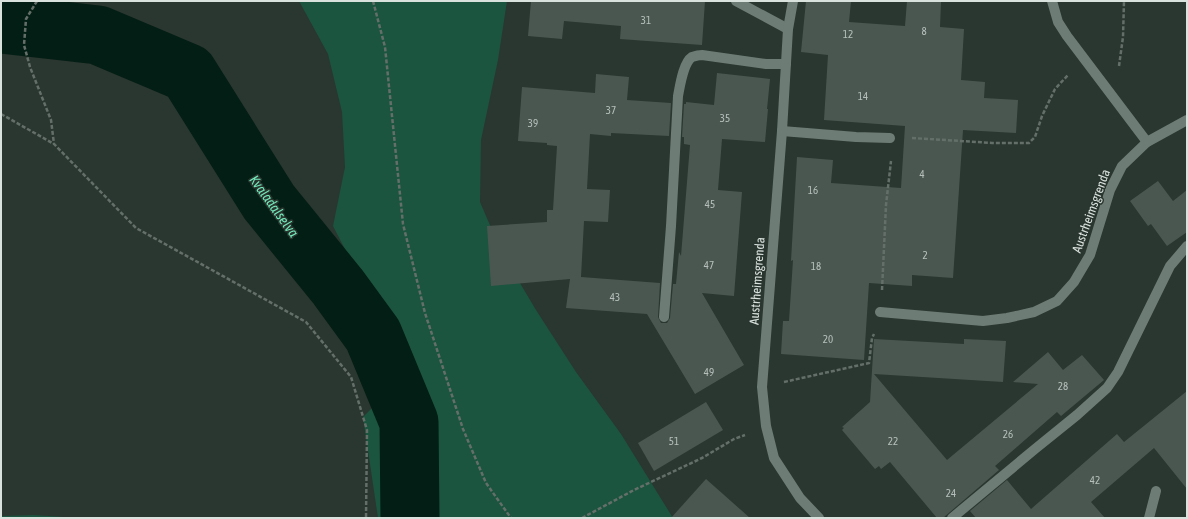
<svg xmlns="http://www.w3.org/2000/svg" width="1188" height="519" font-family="'Asap Condensed',sans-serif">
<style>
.green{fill:#1b543f}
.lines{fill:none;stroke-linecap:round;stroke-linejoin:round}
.river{stroke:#031e14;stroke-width:59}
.building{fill:#4a5751}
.path{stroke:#646f6a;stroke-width:2.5;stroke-dasharray:4 2;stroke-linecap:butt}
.lane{stroke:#6d7c75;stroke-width:10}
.street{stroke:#6d7c75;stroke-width:10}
.labels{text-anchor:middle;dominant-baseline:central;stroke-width:3;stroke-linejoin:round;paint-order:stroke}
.number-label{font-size:11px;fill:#b6bfbb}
.street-label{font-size:13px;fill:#dae2de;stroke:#2a3630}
.water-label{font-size:14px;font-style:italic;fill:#72eabb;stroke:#2a3630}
</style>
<rect width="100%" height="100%" fill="#2a3630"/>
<!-- green -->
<g class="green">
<path d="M1,1H70L44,34C33,30 12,21 1,24Z"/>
<polygon points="299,1 507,1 498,60 481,140 480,202 502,253 536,310 576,372 621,434 673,518 378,518 363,417 375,405 377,348 361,280 333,226 345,167 342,112 328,54"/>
<polygon points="34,515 80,518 1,518 1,516"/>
</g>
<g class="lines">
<!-- river -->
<polyline class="river" points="1,24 98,35 188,73 269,202 338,287 373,335 409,422 410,518"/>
</g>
<!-- building -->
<g class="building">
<polygon points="531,1 705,1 702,45 620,39 621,26 564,21 562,39 528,36"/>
<polygon points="806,1 851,1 849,22 905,26 907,1 941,2 940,27 964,29 961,80 985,82 984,98 1018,100 1016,133 963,130 953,278 912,275 912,286 869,283 864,360 781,354 783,321 789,321 793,260 791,261 797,157 833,160 831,183 901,188 905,126 824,120 828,55 801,52"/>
<polygon points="717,73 770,79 767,109 768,109 765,142 722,139 718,190 742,192 734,296 702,293 744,365 695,394 647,314 566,308 570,279 491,286 487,226 547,222 547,210 553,210 557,146 547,145 547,143 518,141 522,87 595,93 596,74 629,77 627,100 671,103 669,136 611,133 611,136 590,134 587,189 610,190 608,222 584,221 581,277 660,283 658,317 661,323 667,323 670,318 673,284 676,284 679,252 681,256 690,145 684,144 684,137 682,137 684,104 686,104 686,102 714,105"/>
<polygon points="1158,181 1173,201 1187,190 1187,232 1167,246 1151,224 1148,226 1130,201"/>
<polygon points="874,339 964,344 964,339 1006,341 1003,382 874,374 947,460 1038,384 1013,382 1048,352 1063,370 1082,355 1104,380 1061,416 1057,412 995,466 999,470 943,518 937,518 890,462 881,469 879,466 875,469 842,430 844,428 842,427 870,402"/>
<polygon points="1187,391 1187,489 1154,448 1091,502 1105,518 976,518 970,511 1007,480 1031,509 1117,434 1124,442"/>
<polygon points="706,402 723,430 654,471 638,443"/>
<polygon points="706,479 750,518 671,518"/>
</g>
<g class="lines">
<!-- path -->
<g class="path">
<polyline points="37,1 26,19 24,45 30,67 51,120 54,144"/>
<polyline points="373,1 385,47 403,224 425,313 463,429 486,483 511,518"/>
<polyline points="1119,66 1123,37 1124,1"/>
<polyline points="1,114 54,144 136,228 306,322 351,377 367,430 366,518"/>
<polyline points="912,138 992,143 1029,143 1035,137 1042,116 1055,89 1068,75"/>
<polyline points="882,290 886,205 891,161"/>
<polyline points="784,382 869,363 872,338 874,334"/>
<polyline points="582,518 634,490 702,458 734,439 745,435"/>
</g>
<!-- lane -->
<g class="lane">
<polyline points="736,1 788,29"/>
<polyline points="782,131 856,137 890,138"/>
<path d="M664,317L671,226L678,96C680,86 683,63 692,57C695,56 699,55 702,55L766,64H786"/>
<polyline points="952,518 1035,449 1077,415 1107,388 1118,372 1170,266 1187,246"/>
<polyline points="1149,518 1156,491"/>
</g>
<!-- street -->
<g class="street">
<polyline points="793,1 788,29 782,131 762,387 766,426 774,458 800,498 819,518"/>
<polyline points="1052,1 1058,22 1067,36 1147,142"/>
<polyline points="880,312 983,321 1007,318 1034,312 1057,301 1074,282 1090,255 1110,190 1122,166 1147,142 1187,120"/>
</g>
</g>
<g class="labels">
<!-- number labels -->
<g class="number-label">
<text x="646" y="20">31</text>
<text x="924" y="31">8</text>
<text x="848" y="34">12</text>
<text x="863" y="96">14</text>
<text x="611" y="110">37</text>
<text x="725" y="118">35</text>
<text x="533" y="123">39</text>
<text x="922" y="174">4</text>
<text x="813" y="190">16</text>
<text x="710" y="204">45</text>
<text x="925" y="255">2</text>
<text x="709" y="265">47</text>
<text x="816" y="266">18</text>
<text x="615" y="297">43</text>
<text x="828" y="339">20</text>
<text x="709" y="372">49</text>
<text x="1063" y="386">28</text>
<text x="1008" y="434">26</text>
<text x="674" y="441">51</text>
<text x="893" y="441">22</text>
<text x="1095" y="480">42</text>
<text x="951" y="493">24</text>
</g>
<!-- street labels -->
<g class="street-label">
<text transform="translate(1091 211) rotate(-70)">Austrheimsgrenda</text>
<text transform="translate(757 281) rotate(-86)">Austrheimsgrenda</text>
</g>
<!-- water labels -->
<g class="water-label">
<text transform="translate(274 206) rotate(54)">Kvaladalselva</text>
</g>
</g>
<!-- border -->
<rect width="1188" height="519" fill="none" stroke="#dae2de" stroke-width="4"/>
</svg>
